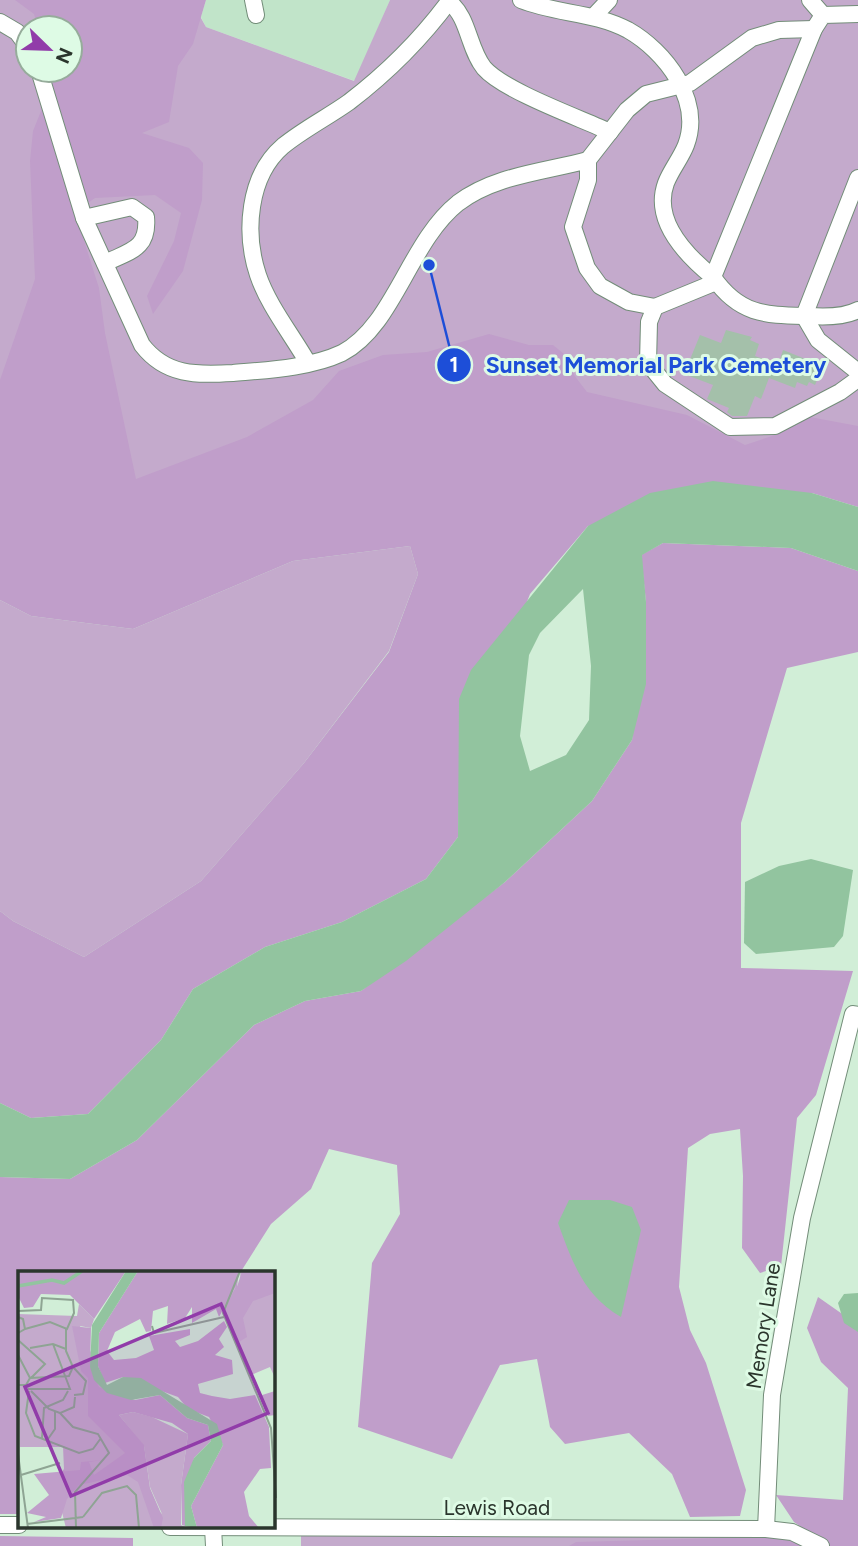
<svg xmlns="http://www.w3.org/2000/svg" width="858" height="1546" font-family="Figtree,sans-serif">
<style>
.built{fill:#c1e4c9}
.green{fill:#c4aacc;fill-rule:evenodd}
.forest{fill:#c09eca}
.water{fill:#92c49f;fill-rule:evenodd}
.building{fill:#a4c0aa}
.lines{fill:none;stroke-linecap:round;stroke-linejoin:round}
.minor-casing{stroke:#738d79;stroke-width:18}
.minor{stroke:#fff;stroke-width:16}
.labels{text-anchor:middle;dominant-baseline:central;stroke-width:6;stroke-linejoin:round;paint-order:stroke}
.street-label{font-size:21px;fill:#2a352c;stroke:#defbe5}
.inset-river{fill:none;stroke:#92c49f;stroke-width:3.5}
.inset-road{fill:none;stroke:#8ea493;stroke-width:2}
.view{fill:#913ca9;fill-opacity:0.15;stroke:#913ca9;stroke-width:3.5}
.inset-edge{fill:none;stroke:#2a352c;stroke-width:3.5}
.leader{fill:none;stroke:#1d4ed8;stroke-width:2.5}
.callout-dot{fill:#1d4ed8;stroke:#defbe5;stroke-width:2.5}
.mark-label{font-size:21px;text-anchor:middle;font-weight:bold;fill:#fff}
.callout-label{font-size:23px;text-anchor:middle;font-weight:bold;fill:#1d4ed8;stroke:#defbe5;stroke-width:6;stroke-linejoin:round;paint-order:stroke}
</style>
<rect width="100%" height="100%" fill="#d1eed7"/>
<!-- built -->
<polygon class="built" points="206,0 390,0 355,81 206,27 201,17"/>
<!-- green -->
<g class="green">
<path d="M0,0H191L206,27L354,81L390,0H858V484L0,530ZM28,28H70V70H28Z"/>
<polygon points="410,546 418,574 389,651 304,763 201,881 84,957 13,921 0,911 0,600 31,616 133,629 293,561"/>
<polygon points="301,1525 787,1529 815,1546 301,1546"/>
</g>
<!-- forest -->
<g class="forest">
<polygon points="15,0 206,0 193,44 178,66 169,122 142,133 189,148 203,163 202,200 183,271 153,314 147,296 174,241 181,213 155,195 95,198 75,212 99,288 105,333 136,479 247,437 313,400 339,371 383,355 427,352 489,334 529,345 553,345 569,358 574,375 587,392 687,415 745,445 781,433 810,417 858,426 858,507 812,493 588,526 530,594 460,772 458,837 426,879 342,922 265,947 193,989 161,1040 88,1114 31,1118 0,1103 0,911 13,921 84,957 201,881 304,763 389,652 418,574 410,546 293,561 133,629 31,616 0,600 0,380 35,279 30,161 33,131 53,81 50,70 70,70 70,28 38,28 34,14"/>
<polygon points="663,543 791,548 858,571 858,652 787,668 741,823 741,968 853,971 816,1095 797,1118 781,1266 760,1273 742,1248 743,1176 740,1129 710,1134 688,1148 679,1287 690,1330 706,1363 746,1490 740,1516 690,1517 672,1474 629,1433 565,1444 550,1427 537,1359 500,1365 452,1459 358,1427 372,1263 400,1214 397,1165 329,1149 311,1189 271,1224 240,1273 19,1273 19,1514 0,1514 0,1177 70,1179 137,1140 254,1025 305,1001 361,991 505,882 592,801 632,740 646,602 641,555"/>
<polygon points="818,1297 858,1325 858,1546 829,1546 794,1522 776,1495 843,1500 848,1388 821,1362 807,1328"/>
<polygon points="0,1536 133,1538 133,1546 0,1546"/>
<polygon points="759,1537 800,1542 807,1546 569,1546 576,1542"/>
</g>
<!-- water -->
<g class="water">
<path d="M713,481L812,493L858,507V571L791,548L663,543L642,555L646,602V684L632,740L592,801L505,882L406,961L361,991L305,1001L254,1025L137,1140L70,1179L0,1177V1103L31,1118L88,1114L161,1040L193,989L265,947L342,922L426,879L458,837L459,699L471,670L588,526L650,493ZM583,589L591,666L589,720L566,755L530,771L520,736L529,655L540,633Z"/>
<polygon points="811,859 853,870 843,936 834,947 756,954 744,943 745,882 779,866"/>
<path d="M569,1200H610L632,1207L641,1230L621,1317C583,1295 572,1261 558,1223Z"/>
<polygon points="858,1293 858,1332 844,1323 838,1303 844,1294"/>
</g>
<!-- building -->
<polygon class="building" points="726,330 752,337 750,340 759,344 755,356 774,363 779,362 783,350 823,366 815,385 809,382 807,386 797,382 795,388 769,378 761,399 755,396 747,416 732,416 727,412 729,408 707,399 713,385 684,374 700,335 721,343"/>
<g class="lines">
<!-- minor casing -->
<g class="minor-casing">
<g id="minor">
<polyline points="253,0 256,15"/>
<path d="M521,0C556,14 594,12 628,30C665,51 703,100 686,145C681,158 671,170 666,183C652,221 687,256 713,277"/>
<polyline points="810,0 823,15"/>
<path d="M449,2C469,17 468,48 484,68C504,91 580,118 610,132"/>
<path d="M858,14L823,15L814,29L713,277C740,316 767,315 809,316C824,317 845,317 858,310"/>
<polyline points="594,16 609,0"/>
<polyline points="0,22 17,32 28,47"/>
<path d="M39,70L84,218L142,345C166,376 196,375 233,373C267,370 310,368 342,353C394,326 409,242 458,203C495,175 544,172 588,160V180L573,227L587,268L600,286L629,302L655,307"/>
<polyline points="588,160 627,110 646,94 690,83 752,38 779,30 814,29"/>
<polyline points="858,178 804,316 818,340 858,372"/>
<path d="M84,218L132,207L146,217C149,249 130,251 105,263"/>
<polyline points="716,282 655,307 649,322 648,363 665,384 730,427 775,426 840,392 858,379"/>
<path d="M308,363C292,335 268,305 258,275C244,233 248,176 283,146C304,129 328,117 349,102C387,73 422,38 450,0"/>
<polyline points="0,1525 19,1525"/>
<polyline points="170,1527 766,1529 792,1532 821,1546"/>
<polyline points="213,1527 214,1546"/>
<polyline points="766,1529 772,1395 802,1218 853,1014 858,1015"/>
</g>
</g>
<!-- minor -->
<use href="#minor" class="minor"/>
</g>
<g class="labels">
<!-- street labels -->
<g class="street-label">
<text transform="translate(763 1326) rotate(-81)">Memory Lane</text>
<text x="497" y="1507">Lewis Road</text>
</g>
</g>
<!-- overview -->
<g transform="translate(18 1271)">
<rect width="257" height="257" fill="#d1eed7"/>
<path d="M222,0H257V107L252,96L231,105L205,43L207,30L223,11ZM61,33L76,48L73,57L62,55L137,236L144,243L132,216L126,175L101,144L115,141L134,146L170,163L163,214V254L169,257H48L36,210L46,198L45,176H2L0,43L59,45Z" fill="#c4aacc"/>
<path d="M0,0H108L76,48L52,24L23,23L15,36L6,37L0,25ZM120,0H221L219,16L224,0H257V22L235,30L225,47L229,66L221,71L206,41L218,15L201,46L198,38L174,52V36L167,47L149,53L150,35L135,40L133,60L128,61L122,48L97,61L89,80L96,89L118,87L136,79L131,65L172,58V64L157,70L162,76L180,70L206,50L209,56L201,68L206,76L197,84L214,89L215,103L180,113L182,122L194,125L212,128L237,124L251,156L253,197L242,198L226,221L231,245L241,257H179L173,235L205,174L191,146L170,138L160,126L105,106L87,112L80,95L81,62ZM54,55L73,57L72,96L81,116L117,129L142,124L169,147L190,154L193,170L176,187L167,255L164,254L163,214L170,163L154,152L115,141L101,144L126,174L132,217L145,247L143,257H136L120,211L109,204L61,214L49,228L43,247L16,251L28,246L9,242L31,224L16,203L62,199L63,191L85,189L71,191L76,204L107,182L70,145V107L63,100ZM257,120V144L250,145L241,125Z" fill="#c09eca"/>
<path d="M108,0H120L81,62L80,95L89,114L105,106L123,107L199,153L205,174L173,235L179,257L167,255L166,211L176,187L193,170L190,154L169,147L142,124L113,129L89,122L76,109L72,96L74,54Z" fill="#92c49f"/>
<path class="inset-river" d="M0,15L34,9L46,12L64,0"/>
<path class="inset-road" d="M222,0L205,42L253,157L258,227M0,40L23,39L24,27L55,29L56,42L49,58L32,51L7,58M0,46L5,48L7,58L0,62M134,55L136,62L206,46M0,69L27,93L13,107M12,77L35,73L48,78M0,84L12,107M55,96L68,110L65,123L56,124M0,114H8L12,107L51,105L55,96L48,80V58M10,118H52L35,73M11,120L8,142L17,165L61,182L75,178L83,167M13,120L31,138L42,142M57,126L56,136L42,142L55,156L80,163L91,182L57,221L58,257M24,167L26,137L45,129L50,120M30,168L37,158V141M0,183L10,257M3,204L42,192M65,246L84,222L109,215L118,224L121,257M9,253L65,246"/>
<path class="view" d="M203,33L250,142L53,225L7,116Z"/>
<rect width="257" height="257" class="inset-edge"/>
</g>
<!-- callouts -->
<path class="leader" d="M429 265L454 365"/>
<g class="callout-dot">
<circle cx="429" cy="265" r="7"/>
<circle cx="454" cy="365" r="18"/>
</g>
<g class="mark-label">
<text x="454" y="372">1</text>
</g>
<g class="callout-label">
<text x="656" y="373">Sunset Memorial Park Cemetery</text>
</g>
<!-- north arrow -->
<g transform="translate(49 49) rotate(113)"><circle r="33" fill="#defbe5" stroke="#96ac9b" stroke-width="2"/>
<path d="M0-5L12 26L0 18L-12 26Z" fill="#913ca9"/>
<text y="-10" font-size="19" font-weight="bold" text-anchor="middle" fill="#2a352c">N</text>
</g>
</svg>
